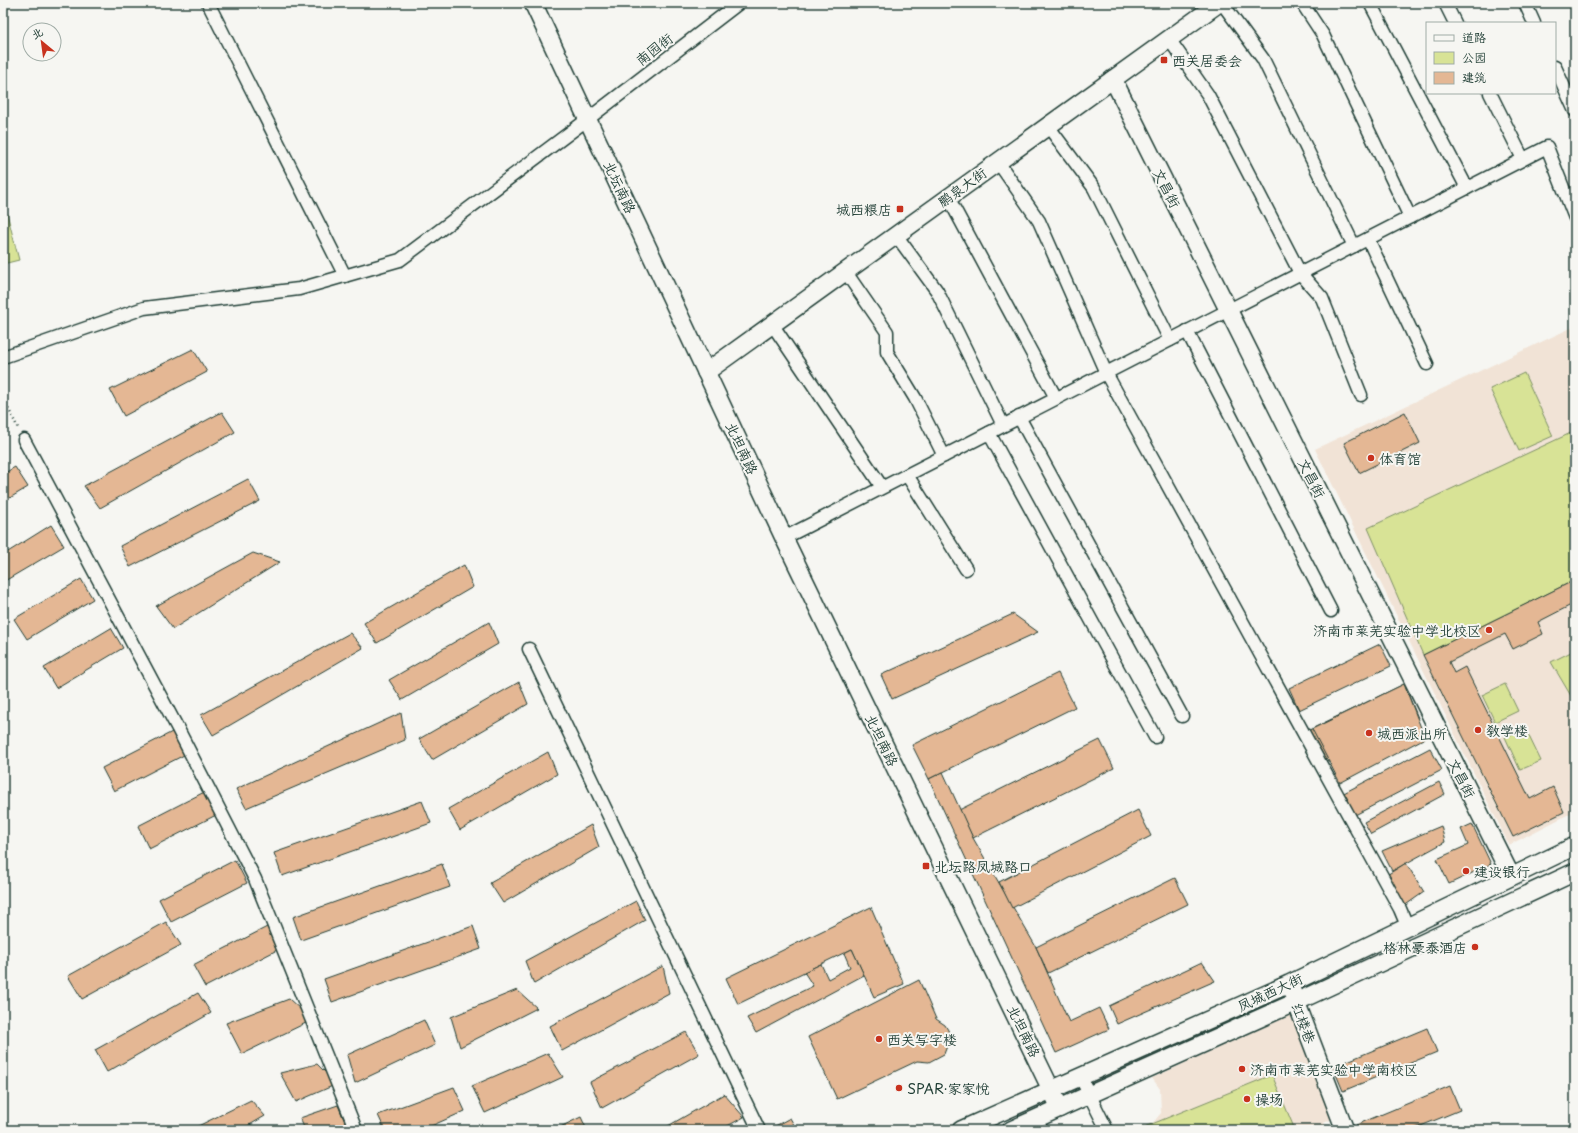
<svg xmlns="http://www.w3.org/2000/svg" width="1578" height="1133" font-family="'Playpen Sans','LXGW WenKai TC',sans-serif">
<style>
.built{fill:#f1e3d6}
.green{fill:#d8e396;stroke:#7c9065}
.building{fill:#e4b794;stroke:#1f3d34}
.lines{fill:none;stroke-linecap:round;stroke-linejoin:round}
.street-casing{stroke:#1f3d34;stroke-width:15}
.secondary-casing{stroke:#1f3d34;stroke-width:20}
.path{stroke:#1f3d34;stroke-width:2.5;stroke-dasharray:1 3;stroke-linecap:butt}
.street{stroke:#f6f6f2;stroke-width:12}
.secondary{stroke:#f6f6f2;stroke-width:17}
.poi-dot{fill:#c8321e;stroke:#f6f6f2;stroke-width:1.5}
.labels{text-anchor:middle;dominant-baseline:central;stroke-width:4;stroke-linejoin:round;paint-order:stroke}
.street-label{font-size:14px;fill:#1f3d34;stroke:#f6f6f2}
.poi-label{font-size:14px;fill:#1f3d34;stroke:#f6f6f2;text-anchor:start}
</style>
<rect width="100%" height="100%" fill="#f6f6f2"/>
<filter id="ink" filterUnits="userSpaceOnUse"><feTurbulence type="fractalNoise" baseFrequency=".025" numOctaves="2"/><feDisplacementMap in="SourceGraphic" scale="8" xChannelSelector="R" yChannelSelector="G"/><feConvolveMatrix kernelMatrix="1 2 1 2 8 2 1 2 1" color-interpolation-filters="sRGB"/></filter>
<g filter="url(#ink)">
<!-- built -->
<g class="built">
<polygon points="1575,326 1575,811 1509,845 1315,449"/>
<polygon points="1291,1015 1332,1119 1324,1123 1327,1130 1150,1130 1152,1124 1161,1113 1160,1089 1152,1078"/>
</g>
<!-- green -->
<g class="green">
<polygon points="3,198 19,260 3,264"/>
<polygon points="1524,373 1553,436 1519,451 1490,389"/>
<polygon points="1575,431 1575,580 1423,655 1368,528"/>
<polygon points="1575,650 1575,700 1574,701 1551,662"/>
<polygon points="1505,684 1518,711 1495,722 1482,695"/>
<polygon points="1525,728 1541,761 1520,770 1505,737"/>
<polygon points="1272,1075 1295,1130 1136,1130 1152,1124"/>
</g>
<!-- building -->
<g class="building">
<polygon points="193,349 207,372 124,416 110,390"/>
<polygon points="222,412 235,432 100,508 84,486"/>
<polygon points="1405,412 1420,443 1359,473 1344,443"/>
<polygon points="15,467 28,487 3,502 3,474"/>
<polygon points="248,479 260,501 130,567 120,546"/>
<polygon points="51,525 64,546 3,582 3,555"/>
<polygon points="253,553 280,562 173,629 156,606"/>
<polygon points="464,565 473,587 377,643 364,623"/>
<polygon points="81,579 93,599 27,639 14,619"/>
<polygon points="1575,580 1575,603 1538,622 1543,634 1513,649 1505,634 1449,662 1454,673 1465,667 1530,799 1553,787 1564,812 1513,837 1423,655"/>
<polygon points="1013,614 1038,632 892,699 881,675"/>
<polygon points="489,622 498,644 402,700 389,680"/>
<polygon points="111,628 123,648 56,688 44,668"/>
<polygon points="350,633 363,648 213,735 201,715"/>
<polygon points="1380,644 1391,666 1299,710 1289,688"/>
<polygon points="1058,673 1075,707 929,779 912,745"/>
<polygon points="519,682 528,704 432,760 419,739"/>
<polygon points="1404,684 1418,718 1397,733 1386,715 1332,741 1337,754 1319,761 1303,733"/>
<polygon points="1404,684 1425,738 1340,783 1312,729"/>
<polygon points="401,713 405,740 246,808 236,789"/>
<polygon points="178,729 190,752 114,791 102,768"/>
<polygon points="1100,740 1114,768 973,838 959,810"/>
<polygon points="1430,748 1442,770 1355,815 1338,796"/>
<polygon points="548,752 557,774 460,830 448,809"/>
<polygon points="943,772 973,838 1036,947 1069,1022 1099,1008 1109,1029 1056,1053 929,779"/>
<polygon points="1439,782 1445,794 1371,834 1364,822"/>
<polygon points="214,787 226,810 149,849 138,826"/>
<polygon points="422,801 431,823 282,876 274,853"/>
<polygon points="1138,810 1151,836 1012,908 999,882"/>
<polygon points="1472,824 1491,864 1449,884 1437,859 1468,845 1461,829"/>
<polygon points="591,825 599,847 503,903 490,883"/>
<polygon points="1441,826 1445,842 1392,871 1382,851"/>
<polygon points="235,860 247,883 171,922 159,899"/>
<polygon points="1406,863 1424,892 1400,909 1382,878"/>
<polygon points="442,864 450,887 301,940 293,917"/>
<polygon points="1175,878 1188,904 1048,973 1036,947"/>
<polygon points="636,901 645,920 534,984 525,961"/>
<polygon points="871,907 904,984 874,997 852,949 738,1004 726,978"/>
<polygon points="166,922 181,945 82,999 68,976"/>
<polygon points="269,926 281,948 205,987 193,965"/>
<polygon points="473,926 481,949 332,1002 324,979"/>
<polygon points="852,949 864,975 756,1033 747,1018 813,986 804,972 821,964 828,979 850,967 844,953"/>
<polygon points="1202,962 1215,981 1117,1024 1109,1006"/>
<polygon points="663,966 669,993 562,1051 550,1026"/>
<polygon points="919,980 936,1019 945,1025 948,1030 950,1038 944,1054 929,1062 917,1061 837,1099 808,1037"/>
<polygon points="517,990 537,1008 460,1047 451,1017"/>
<polygon points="198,993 211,1013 107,1072 95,1050"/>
<polygon points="289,999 312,1020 242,1054 226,1023"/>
<polygon points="424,1020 435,1045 355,1083 347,1055"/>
<polygon points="1427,1028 1437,1052 1343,1091 1333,1067"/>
<polygon points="686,1032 699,1054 602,1108 590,1082"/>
<polygon points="548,1053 563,1077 485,1113 472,1086"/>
<polygon points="317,1064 337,1084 296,1102 280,1073"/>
<polygon points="1450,1086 1460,1110 1411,1130 1358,1130 1356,1125"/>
<polygon points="454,1087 465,1111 422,1130 385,1130 378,1115"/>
<polygon points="724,1094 744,1117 720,1130 661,1130"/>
<polygon points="251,1100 265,1116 241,1130 190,1130"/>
<polygon points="338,1105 347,1127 343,1130 338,1130 336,1126 324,1130 305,1130 300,1118"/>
<polygon points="581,1117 587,1130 554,1130"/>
<polygon points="790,1118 797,1130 768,1130"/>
</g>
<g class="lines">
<!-- street casing -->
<g class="street-casing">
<g id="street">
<polyline points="208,3 345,276"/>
<polyline points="1222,3 1263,59 1354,246"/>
<polyline points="1302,3 1323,35 1410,217"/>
<polyline points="1370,3 1467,188"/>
<polyline points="1445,3 1455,23"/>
<polyline points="1525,3 1534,23"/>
<polyline points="1169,39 1208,95 1300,273 1322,298 1361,395"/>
<polyline points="1555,67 1575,111"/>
<polyline points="1490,93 1523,159"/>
<polyline points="1048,126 1094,188 1170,340"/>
<polyline points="998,162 1039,221 1106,373 1400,909 1408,928"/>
<polyline points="948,197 1056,398"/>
<polyline points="896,235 937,291 1003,425"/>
<polyline points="1368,239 1427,364"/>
<polyline points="845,271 887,332 887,352 915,398 944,456"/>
<polyline points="772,324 882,487"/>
<polyline points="1187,331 1331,611"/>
<polyline points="3,357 144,308 299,289 400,260 588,119 739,3"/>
<polyline points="1019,417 1182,716"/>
<polyline points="989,433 1155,737"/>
<polyline points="24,440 178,729 255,879 356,1130"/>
<polyline points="907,475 966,569"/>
<polyline points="784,538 1547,147 1575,218"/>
<polyline points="529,649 759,1130"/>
<polyline points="1081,1078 1107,1130"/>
</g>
</g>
<!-- secondary casing -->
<g class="secondary-casing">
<g id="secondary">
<polyline points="533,3 784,538 1060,1108"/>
<polyline points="1113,79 1511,876"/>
<polyline points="706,372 1219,3"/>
<polyline points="1292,991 1345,1130"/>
<polyline points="961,1130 1289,984 1575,846"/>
<polyline points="1011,1130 1296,1002 1575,872"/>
</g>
</g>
<!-- path -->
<polyline class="path" points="3,398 19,430"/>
<!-- street -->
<use href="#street" class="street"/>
<!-- secondary -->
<use href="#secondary" class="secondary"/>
</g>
</g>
<!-- markers -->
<g class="poi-dot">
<rect x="1160" y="56" width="8" height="8" rx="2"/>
<rect x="896" y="205" width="8" height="8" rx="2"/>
<circle cx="1371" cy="458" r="4"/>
<circle cx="1489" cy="630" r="4"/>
<circle cx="1478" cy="730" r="4"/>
<circle cx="1369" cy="733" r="4"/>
<rect x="922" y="862" width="8" height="8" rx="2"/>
<circle cx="1466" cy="871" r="4"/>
<circle cx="1475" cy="947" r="4"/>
<circle cx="879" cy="1039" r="4"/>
<circle cx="1242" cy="1069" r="4"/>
<circle cx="899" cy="1088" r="4"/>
<circle cx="1247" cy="1099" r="4"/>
</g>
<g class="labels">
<!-- street labels -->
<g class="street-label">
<text transform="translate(654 49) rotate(-38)">南园街</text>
<text transform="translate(620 187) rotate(65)">北坛南路</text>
<text transform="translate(962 187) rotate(-36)">鹏泉大街</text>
<text transform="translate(1167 188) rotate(63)">文昌街</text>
<text transform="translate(742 448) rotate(65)">北坦南路</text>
<text transform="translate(1312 478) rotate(63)">文昌街</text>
<text transform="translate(882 740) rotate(64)">北坦南路</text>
<text transform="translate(1462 778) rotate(63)">文昌街</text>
<text transform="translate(1270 992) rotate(-25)">凤城西大街</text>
<text transform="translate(1304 1023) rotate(69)">红楼巷</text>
<text transform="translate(1024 1031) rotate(64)">北坦南路</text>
</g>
<!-- poi labels -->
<g class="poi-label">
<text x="1172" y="60">西关居委会</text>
<text x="892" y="209" text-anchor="end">城西粮店</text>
<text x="1379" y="458">体育馆</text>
<text x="1481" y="630" text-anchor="end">济南市莱芜实验中学北校区</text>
<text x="1486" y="730">教学楼</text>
<text x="1377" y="733">城西派出所</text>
<text x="934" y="866">北坛路凤城路口</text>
<text x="1474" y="871">建设银行</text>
<text x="1467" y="947" text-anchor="end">格林豪泰酒店</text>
<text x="887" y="1039">西关写字楼</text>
<text x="1250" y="1069">济南市莱芜实验中学南校区</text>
<text x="907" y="1088">SPAR·家家悦</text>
<text x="1255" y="1099">操场</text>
</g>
</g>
<!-- margin -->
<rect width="1578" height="1133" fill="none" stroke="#f6f6f2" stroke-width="16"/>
<rect x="8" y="8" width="1562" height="1117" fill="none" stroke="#1f3d34" stroke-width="1.5" filter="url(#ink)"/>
<!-- legend -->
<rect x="1426" y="22" width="130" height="72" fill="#f6f6f2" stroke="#a0aca6"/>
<rect x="1434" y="35" width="20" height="6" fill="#f6f6f2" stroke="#a0aca6"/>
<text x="1462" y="42" font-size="12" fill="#1f3d34">道路</text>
<rect x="1434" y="52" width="20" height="12" fill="#d8e396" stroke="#a0aca6"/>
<text x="1462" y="62" font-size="12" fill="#1f3d34">公园</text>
<rect x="1434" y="72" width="20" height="12" fill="#e4b794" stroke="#a0aca6"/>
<text x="1462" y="82" font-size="12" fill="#1f3d34">建筑</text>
<!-- north arrow -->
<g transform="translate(42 42) rotate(331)"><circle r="19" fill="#f6f6f2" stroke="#a0aca6"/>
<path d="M0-3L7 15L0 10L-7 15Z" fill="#c8321e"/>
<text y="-6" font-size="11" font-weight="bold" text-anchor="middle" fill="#1f3d34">北</text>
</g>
</svg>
